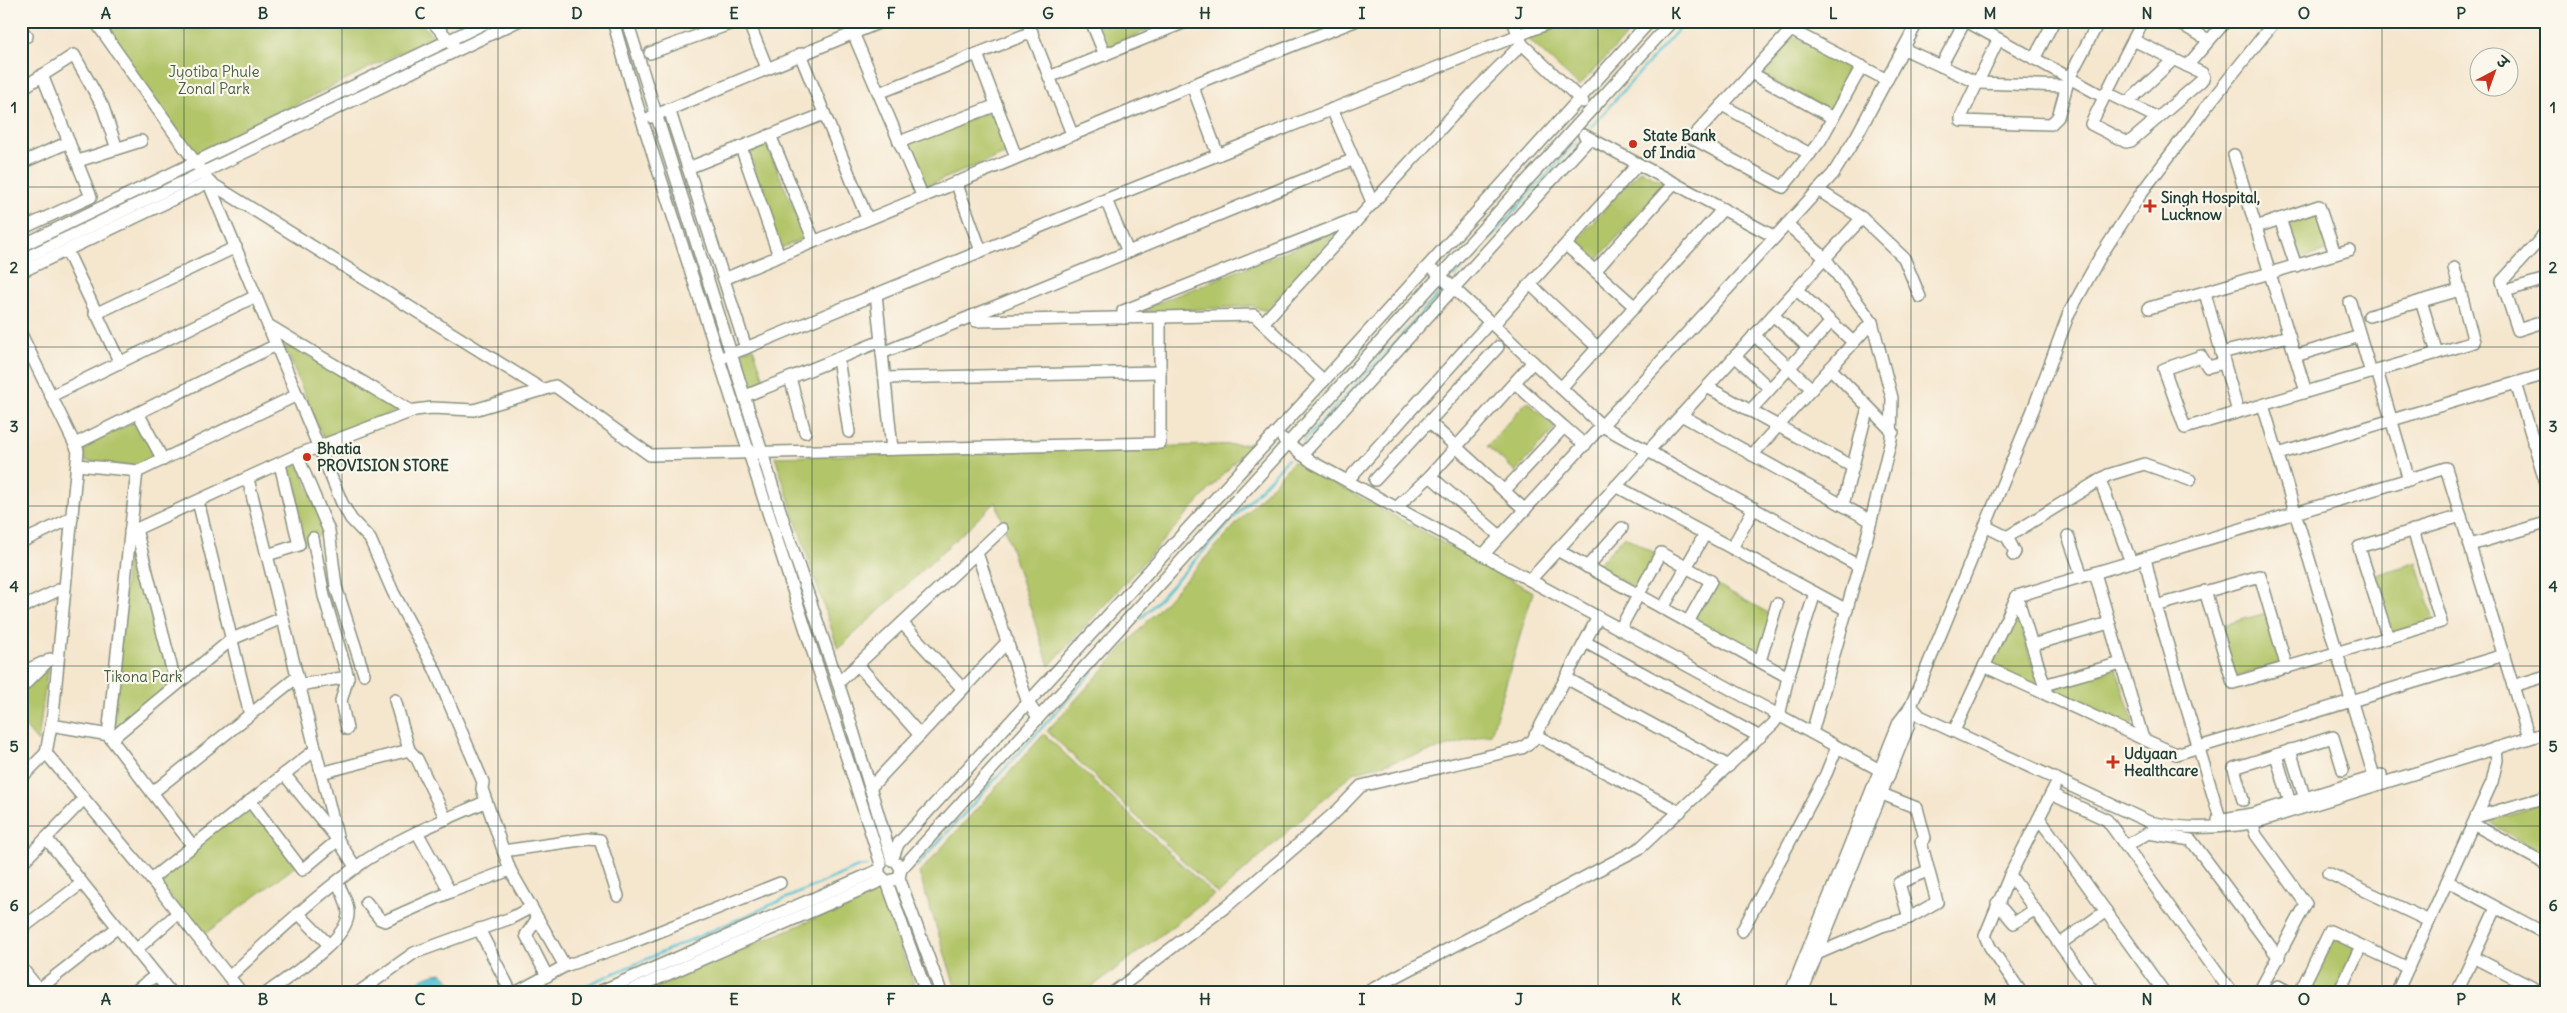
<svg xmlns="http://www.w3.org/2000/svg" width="2567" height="1013" font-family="Delius,'Playpen Sans Deva',sans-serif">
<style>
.green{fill:#b2c569;stroke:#68814e}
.water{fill:#5bc5d6;stroke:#3d8185}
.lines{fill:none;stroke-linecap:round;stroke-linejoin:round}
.stream{stroke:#5bc5d6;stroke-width:2.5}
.minor-casing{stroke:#8a9281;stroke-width:14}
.minor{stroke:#fff;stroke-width:11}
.grid{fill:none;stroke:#1f3d34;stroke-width:1;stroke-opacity:0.55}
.poi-dot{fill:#c8321e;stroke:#fbf7ec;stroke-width:2}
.labels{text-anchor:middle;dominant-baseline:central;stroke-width:4.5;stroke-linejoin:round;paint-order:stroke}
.park-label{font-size:15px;fill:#445f41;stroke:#fbf7ec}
.poi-label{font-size:15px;font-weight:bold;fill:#1f3d34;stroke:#fbf7ec;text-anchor:start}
.neatline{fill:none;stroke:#1f3d34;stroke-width:2}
.grid-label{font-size:16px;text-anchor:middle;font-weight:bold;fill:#1f3d34}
</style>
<rect width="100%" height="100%" fill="#fbf7ec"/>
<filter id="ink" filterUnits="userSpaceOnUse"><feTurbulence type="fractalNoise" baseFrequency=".02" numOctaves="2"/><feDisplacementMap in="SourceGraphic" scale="10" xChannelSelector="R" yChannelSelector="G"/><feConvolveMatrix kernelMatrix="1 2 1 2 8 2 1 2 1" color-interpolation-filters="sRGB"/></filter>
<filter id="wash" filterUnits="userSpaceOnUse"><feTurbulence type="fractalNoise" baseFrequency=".0096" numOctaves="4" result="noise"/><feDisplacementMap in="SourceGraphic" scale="20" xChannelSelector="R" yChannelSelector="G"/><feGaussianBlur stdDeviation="1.12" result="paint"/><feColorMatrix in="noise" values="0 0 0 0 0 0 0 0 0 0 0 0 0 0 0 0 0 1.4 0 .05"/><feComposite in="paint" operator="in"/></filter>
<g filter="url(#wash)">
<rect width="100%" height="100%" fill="#f5e6ce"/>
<!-- green -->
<g class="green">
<polygon points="99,21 419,21 433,36 195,155"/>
<polygon points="1096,21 1170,21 1108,47"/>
<polygon points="1573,21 1640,21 1579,86 1528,39"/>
<polygon points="1793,36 1855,69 1830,111 1758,73"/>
<polygon points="992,110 1009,152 924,187 906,145"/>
<polygon points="766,144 806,237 779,249 749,152"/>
<polygon points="1640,170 1666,184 1594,263 1573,244"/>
<polygon points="2319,215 2330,250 2296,260 2286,224"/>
<polygon points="1339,230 1266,311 1252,306 1133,313"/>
<polygon points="282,340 400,410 323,438"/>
<polygon points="753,347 766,385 746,393 734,355"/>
<polygon points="1527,401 1556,427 1516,472 1487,446"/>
<polygon points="137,421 156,458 140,467 85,461 83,446"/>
<polygon points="1251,444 1049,666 996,502 838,649 775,457"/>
<polygon points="296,459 327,532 299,545 280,464"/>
<polygon points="1294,461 1533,592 1491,734 1353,773 1218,894 1047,731"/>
<polygon points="130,532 176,685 111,735"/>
<polygon points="1624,536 1655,553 1635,588 1596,567"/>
<polygon points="2417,562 2434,620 2390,633 2373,576"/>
<polygon points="1714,583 1772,615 1760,656 1693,620"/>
<polygon points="2266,613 2281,664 2235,677 2220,626"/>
<polygon points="2014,616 2018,617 2037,681 2030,683 1990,665"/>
<polygon points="48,665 38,742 21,722 21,693"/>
<polygon points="2116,668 2133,721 2130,728 2052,693 2050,687"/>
<polygon points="1044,734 1214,895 1085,992 957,992 919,873"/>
<polygon points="249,803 296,866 202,936 155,879"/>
<polygon points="2546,803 2546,856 2487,821"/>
<polygon points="879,891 917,992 643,992"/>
<polygon points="2331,936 2356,947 2335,992 2304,992"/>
</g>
<!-- water -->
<path class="water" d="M442,973L453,983L455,992H408C418,980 427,974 442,973Z"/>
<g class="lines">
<!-- stream -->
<g class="stream">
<polyline points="1590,128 1686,21"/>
<polyline points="1454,277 1577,142"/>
<polyline points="1303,442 1442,291"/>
<polyline points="1141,619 1288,459"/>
<polyline points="917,866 1093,671"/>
<polyline points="571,992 858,867 867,866"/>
</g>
</g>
</g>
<g filter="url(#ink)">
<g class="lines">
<!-- minor casing -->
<g class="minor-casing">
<g id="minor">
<polyline points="95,21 207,179 342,503 351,519 370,539 393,592 435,670 483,782 482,789 510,870"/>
<polyline points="432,21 454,46"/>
<polyline points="613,21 636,101 881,864"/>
<polyline points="627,21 784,523 844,701 892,860"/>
<polyline points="748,21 767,68"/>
<polyline points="1027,21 1072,134"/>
<polyline points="1091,21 1105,55"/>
<polyline points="1513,21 1522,44 1583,102"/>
<polyline points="1966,21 2104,97"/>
<polyline points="2175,21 2209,40"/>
<polyline points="21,30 27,36"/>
<polyline points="853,33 922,195"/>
<polyline points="1998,40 1961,117 1961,121 2051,124 2058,117 2069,78 2099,21"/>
<path d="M2133,40L2202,73L2204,77L2201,81L2131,141L2126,142L2091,124C2108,89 2125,55 2143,21"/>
<polyline points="1904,49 1978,83 2066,86"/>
<polyline points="650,53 738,21"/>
<polyline points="800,54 867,218"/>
<polyline points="977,54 1016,157"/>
<polyline points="2034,59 2054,21"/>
<polyline points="1862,66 1820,141 1783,187 1692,138 1791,30 1887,80"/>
<polyline points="1941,66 1965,21"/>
<polyline points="2187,66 2226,21"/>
<polyline points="1751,73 1833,118"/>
<polyline points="1049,77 1188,21"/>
<polyline points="1192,85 1218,155"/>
<polyline points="21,89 74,55 103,107 117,149"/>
<polyline points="879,93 1032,32"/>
<polyline points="2107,93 2158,118"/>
<polyline points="2127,103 2173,60"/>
<polyline points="1722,105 1810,154"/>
<polyline points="669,109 746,348"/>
<polyline points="1332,109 1373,204"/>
<polyline points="651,117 883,21"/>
<polyline points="770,135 814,241"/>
<polyline points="1584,135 1775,237"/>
<polyline points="899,142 997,105"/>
<polyline points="741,147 779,256"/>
<polyline points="2234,155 2306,392"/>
<polyline points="78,161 141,141"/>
<polyline points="21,163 69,142"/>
<polyline points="688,168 824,114"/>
<polyline points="956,182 981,251"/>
<polyline points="1818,190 1862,218 1904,258 1920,297"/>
<polyline points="1106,200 1128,252"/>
<polyline points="1787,224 1825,258 1872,322 1892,398 1891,439 1867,537 1812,733"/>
<polyline points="2256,227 2280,219"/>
<polyline points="21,229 91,197 42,75"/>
<polyline points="2546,233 2502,281 2518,330 2546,321"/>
<polyline points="2542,236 2546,250"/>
<polyline points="1566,245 1635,307"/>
<polyline points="21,246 489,21"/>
<polyline points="67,251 120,363"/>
<polyline points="21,260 518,21"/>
<polyline points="2296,266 2280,219 2319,206 2335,254"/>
<polyline points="1435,271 1602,426 1859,566"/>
<polyline points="1595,271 1674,183"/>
<polyline points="21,272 209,182 543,390"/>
<polyline points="724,279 1212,77 1355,21"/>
<polyline points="1530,284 1598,348"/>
<polyline points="1796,289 1853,342"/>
<polyline points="2505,291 2546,279"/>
<polyline points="2205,293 2238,412"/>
<polyline points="876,294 892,449"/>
<polyline points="2421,301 2437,353"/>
<polyline points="2350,302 2371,373"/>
<polyline points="2149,308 2349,250"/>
<polyline points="95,314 236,247"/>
<polyline points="1773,315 1808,347"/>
<polyline points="972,316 976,321 1254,315 1324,381"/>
<polyline points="2369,316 2460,290"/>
<polyline points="1124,318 1123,311 1354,219 1356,221"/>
<polyline points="1263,323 1476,90 1522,44"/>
<polyline points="268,325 411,411"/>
<polyline points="1493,325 1638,164"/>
<polyline points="21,334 78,451 53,715 46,753 21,778"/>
<polyline points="1754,335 1812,389"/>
<polyline points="882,353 1352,160"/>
<polyline points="2221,353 2289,336"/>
<polyline points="1735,356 1770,389"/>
<polyline points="2295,356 2360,336"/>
<polyline points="838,358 849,432"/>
<polyline points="719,359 1127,191 1554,21"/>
<polyline points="2224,363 2208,367 2201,356 2164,369 2185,428 2474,342 2454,268"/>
<polyline points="1830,368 1893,432"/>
<polyline points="2377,371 2409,480"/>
<polyline points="790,378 805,432"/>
<polyline points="885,378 1160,372"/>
<polyline points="2516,383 2546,484"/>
<polyline points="1707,387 1853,467"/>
<polyline points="1561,388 1723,209"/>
<polyline points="51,396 256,296"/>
<polyline points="745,396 881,341"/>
<polyline points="2263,405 2376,783"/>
<polyline points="1750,411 1831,322"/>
<polyline points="138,413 163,460"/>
<polyline points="1681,415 1871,521"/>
<polyline points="1429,422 1525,510"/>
<polyline points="1564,427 1585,445"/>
<polyline points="1283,439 1312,462 1889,775"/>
<polyline points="2533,443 2546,439"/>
<polyline points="75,444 276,345"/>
<polyline points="2278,454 2546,374"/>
<polyline points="297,455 329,531 336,587 364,674"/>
<polyline points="1302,455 1589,139"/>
<polyline points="1752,455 1872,322"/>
<polyline points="77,465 139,471 297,395"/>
<polyline points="137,471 108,735 193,846"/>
<polyline points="1430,476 1500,536"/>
<polyline points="248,479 338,840"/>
<polyline points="1375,480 1498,347"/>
<polyline points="2100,480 2131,562"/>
<polyline points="1347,481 1490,322"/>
<polyline points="1616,486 1847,610"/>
<polyline points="1504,491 1564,427 1515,383"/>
<polyline points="198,501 250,715"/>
<polyline points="1843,505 1868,407"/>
<polyline points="1396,508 1430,476 1533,362"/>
<polyline points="1985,526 2007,537 2108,475 2144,464 2190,480"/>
<polyline points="136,529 176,685"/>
<polyline points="130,532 297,455 415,410 432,408 474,410 555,386 650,455 1160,443 1160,317"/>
<polyline points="2068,536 2082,576"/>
<polyline points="2007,537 2015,552 2013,555"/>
<polyline points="21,542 72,518"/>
<polyline points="2470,545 2546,523"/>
<polyline points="1732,548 1754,508"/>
<polyline points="1557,550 1788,677"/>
<polyline points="977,553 1028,703 1038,717"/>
<polyline points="267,555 299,545 280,464"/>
<polyline points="1483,555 1833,174 1856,137 1918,21"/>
<polyline points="2145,558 2156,606 2222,825"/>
<polyline points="1587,567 1622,528"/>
<polyline points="2095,573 2143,739"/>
<polyline points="1530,580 1862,218"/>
<polyline points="2205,591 2233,683 2441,622 2413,530"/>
<polyline points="2017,596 2047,694"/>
<polyline points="2156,606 2260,576 2287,668"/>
<polyline points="21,608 65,587"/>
<polyline points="1663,608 1705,534"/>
<polyline points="902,623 963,689"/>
<polyline points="1620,629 1661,553 1711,581 1688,622"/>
<polyline points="2388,638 2359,547 2461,516"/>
<polyline points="1585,642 1760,737"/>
<polyline points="2032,645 2109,623"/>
<polyline points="1760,661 1777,604"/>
<polyline points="858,665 920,735"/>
<polyline points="1984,666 2176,754 2504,655"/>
<polyline points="21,673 42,663"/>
<polyline points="1566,678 1729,766"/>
<polyline points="838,683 1002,529"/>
<polyline points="299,685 348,677 324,596 313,538"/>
<polyline points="2044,685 2121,663"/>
<polyline points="2513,686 2546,676"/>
<polyline points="21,688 50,659"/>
<polyline points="395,700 409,750"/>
<path d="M1911,706L1920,716L2149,822C2188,830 2214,828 2253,823L2546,733"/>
<polyline points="51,725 115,736 232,639 282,618"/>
<polyline points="347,729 341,701 348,677"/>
<polyline points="1954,731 2017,596 2446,468 2529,738"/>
<polyline points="1535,735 1680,812"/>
<polyline points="2290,750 2305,799"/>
<polyline points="46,753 160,890 241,992"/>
<polyline points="2276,755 2290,803"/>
<polyline points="321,773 409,750 417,759 446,819"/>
<polyline points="284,774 338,840 356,868"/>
<polyline points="870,788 1008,641"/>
<polyline points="152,793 297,677"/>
<polyline points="2051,794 2107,820 2231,992"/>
<polyline points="2243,800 2234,768 2333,737 2343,770"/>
<polyline points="250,801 302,870 338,840"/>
<polyline points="2476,817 2546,797"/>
<polyline points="2039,818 2164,992"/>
<polyline points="2218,820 2252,814 2381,775"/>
<polyline points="2252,823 2256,835 2306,904 2259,992"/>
<polyline points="2473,824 2546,864"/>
<polyline points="417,832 450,892"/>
<polyline points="46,838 170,992"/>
<polyline points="2126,846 2148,833 2191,840 2279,958"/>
<polyline points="503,851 588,839 600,840 618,896"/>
<polyline points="892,860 898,844 1328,376 1650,21"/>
<polyline points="21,864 84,799"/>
<polyline points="898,864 901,869 899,878 941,992"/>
<polyline points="901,869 1672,21"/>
<polyline points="2328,873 2429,921"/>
<polyline points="880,875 887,882 899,878"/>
<polyline points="2010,875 2094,992"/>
<polyline points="151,879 315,750"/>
<polyline points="2447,881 2546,934"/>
<polyline points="887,882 926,992"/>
<polyline points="366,902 380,919 385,921 450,892 510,870 565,966"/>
<polyline points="1997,903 2014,923 2034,910"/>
<polyline points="298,913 329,945"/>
<polyline points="1909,918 1899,883 1927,871"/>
<polyline points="537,919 526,935 547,976"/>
<polyline points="21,929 82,883"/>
<polyline points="479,929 511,992"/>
<polyline points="1742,931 1826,774 1837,747"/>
<polyline points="2060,944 2106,911"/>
<polyline points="136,950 178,913"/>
<polyline points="1819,953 1882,926 1909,918 1937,902 1921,842 1925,838 1917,808 1882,794"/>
<polyline points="2473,957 2541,992"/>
<polyline points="21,967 41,992"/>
<path d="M229,977C270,939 311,900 356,867C395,839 442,821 485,802"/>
<polyline points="2278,986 2289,992"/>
<polyline points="39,989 118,927"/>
<polyline points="134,992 156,975"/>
<path d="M268,992C289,976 346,942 348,915C349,904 342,892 337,882"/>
<polyline points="359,992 414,953 511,918 530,908"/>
<polyline points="517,992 565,966 626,945 780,883"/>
<polyline points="599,992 879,870"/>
<polyline points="627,992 883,880"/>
<polyline points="1114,992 1228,905 1338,810 1361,786 1522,748 1533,740 1598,617"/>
<polyline points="1367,992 1640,848 1773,724 1779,716 1788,677 1815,593"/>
<polyline points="1791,992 1899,722 1911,706 2033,410 2069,313 2100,257 2142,192 2207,106 2275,21"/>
<polyline points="1802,992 1908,727 1911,708"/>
<polyline points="2021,992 1990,947 1985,936 2010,875 2054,788"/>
<polyline points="2300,992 2330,931 2408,968"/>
<polyline points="2339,992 2361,946"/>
<polyline points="2397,992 2492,782 2497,760 2496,748"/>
<polyline points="2457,992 2496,908"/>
</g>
</g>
<!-- minor -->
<use href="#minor" class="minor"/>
</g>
</g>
<!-- grid -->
<path class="grid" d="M184,21V992M342,21V992M498,21V992M656,21V992M812,21V992M969,21V992M1126,21V992M1284,21V992M1440,21V992M1598,21V992M1754,21V992M1911,21V992M2068,21V992M2226,21V992M2382,21V992M21,187H2546M21,347H2546M21,506H2546M21,666H2546M21,826H2546"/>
<!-- markers -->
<g class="poi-dot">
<circle cx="1633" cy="144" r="5"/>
<path d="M2147.5 198.5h5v5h5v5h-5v5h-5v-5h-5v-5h5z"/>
<circle cx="307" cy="457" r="5"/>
<path d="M2110.5 754.5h5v5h5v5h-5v5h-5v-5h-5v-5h5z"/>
</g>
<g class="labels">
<!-- park labels -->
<g class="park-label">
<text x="214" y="71">Jyotiba Phule<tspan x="214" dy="17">Zonal Park</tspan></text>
<text x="143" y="676">Tikona Park</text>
</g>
<!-- poi labels -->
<g class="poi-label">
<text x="1643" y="135">State Bank<tspan x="1643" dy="17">of India</tspan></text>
<text x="2161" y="197">Singh Hospital,<tspan x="2161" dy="17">Lucknow</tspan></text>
<text x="317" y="448">Bhatia<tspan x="317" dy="17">PROVISION STORE</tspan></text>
<text x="2124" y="753">Udyaan<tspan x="2124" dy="17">Healthcare</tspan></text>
</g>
</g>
<!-- margin -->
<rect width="2567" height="1013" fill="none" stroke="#fbf7ec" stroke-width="55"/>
<!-- north arrow -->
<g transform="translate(2494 72) rotate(41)"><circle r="24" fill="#fbf7ec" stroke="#a3ada2"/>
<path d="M0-4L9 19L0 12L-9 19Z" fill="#c8321e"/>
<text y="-8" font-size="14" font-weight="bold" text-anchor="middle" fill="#1f3d34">उ</text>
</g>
<rect x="28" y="28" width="2512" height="958" class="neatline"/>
<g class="grid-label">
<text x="106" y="19">A</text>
<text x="263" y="19">B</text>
<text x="420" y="19">C</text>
<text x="577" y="19">D</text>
<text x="734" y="19">E</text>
<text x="891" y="19">F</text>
<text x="1048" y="19">G</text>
<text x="1205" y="19">H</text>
<text x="1362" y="19">I</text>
<text x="1519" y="19">J</text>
<text x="1676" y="19">K</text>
<text x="1833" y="19">L</text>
<text x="1990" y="19">M</text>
<text x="2147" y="19">N</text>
<text x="2304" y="19">O</text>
<text x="2461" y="19">P</text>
<text x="14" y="113">1</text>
<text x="2553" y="113">1</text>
<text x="14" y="273">2</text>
<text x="2553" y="273">2</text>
<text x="14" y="432">3</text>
<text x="2553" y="432">3</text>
<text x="14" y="592">4</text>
<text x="2553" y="592">4</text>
<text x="14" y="752">5</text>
<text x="2553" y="752">5</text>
<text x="14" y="911">6</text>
<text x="2553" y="911">6</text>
<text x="106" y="1005">A</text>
<text x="263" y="1005">B</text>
<text x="420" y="1005">C</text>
<text x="577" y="1005">D</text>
<text x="734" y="1005">E</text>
<text x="891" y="1005">F</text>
<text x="1048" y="1005">G</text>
<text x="1205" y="1005">H</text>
<text x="1362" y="1005">I</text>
<text x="1519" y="1005">J</text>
<text x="1676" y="1005">K</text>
<text x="1833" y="1005">L</text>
<text x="1990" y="1005">M</text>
<text x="2147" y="1005">N</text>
<text x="2304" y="1005">O</text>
<text x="2461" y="1005">P</text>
</g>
</svg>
